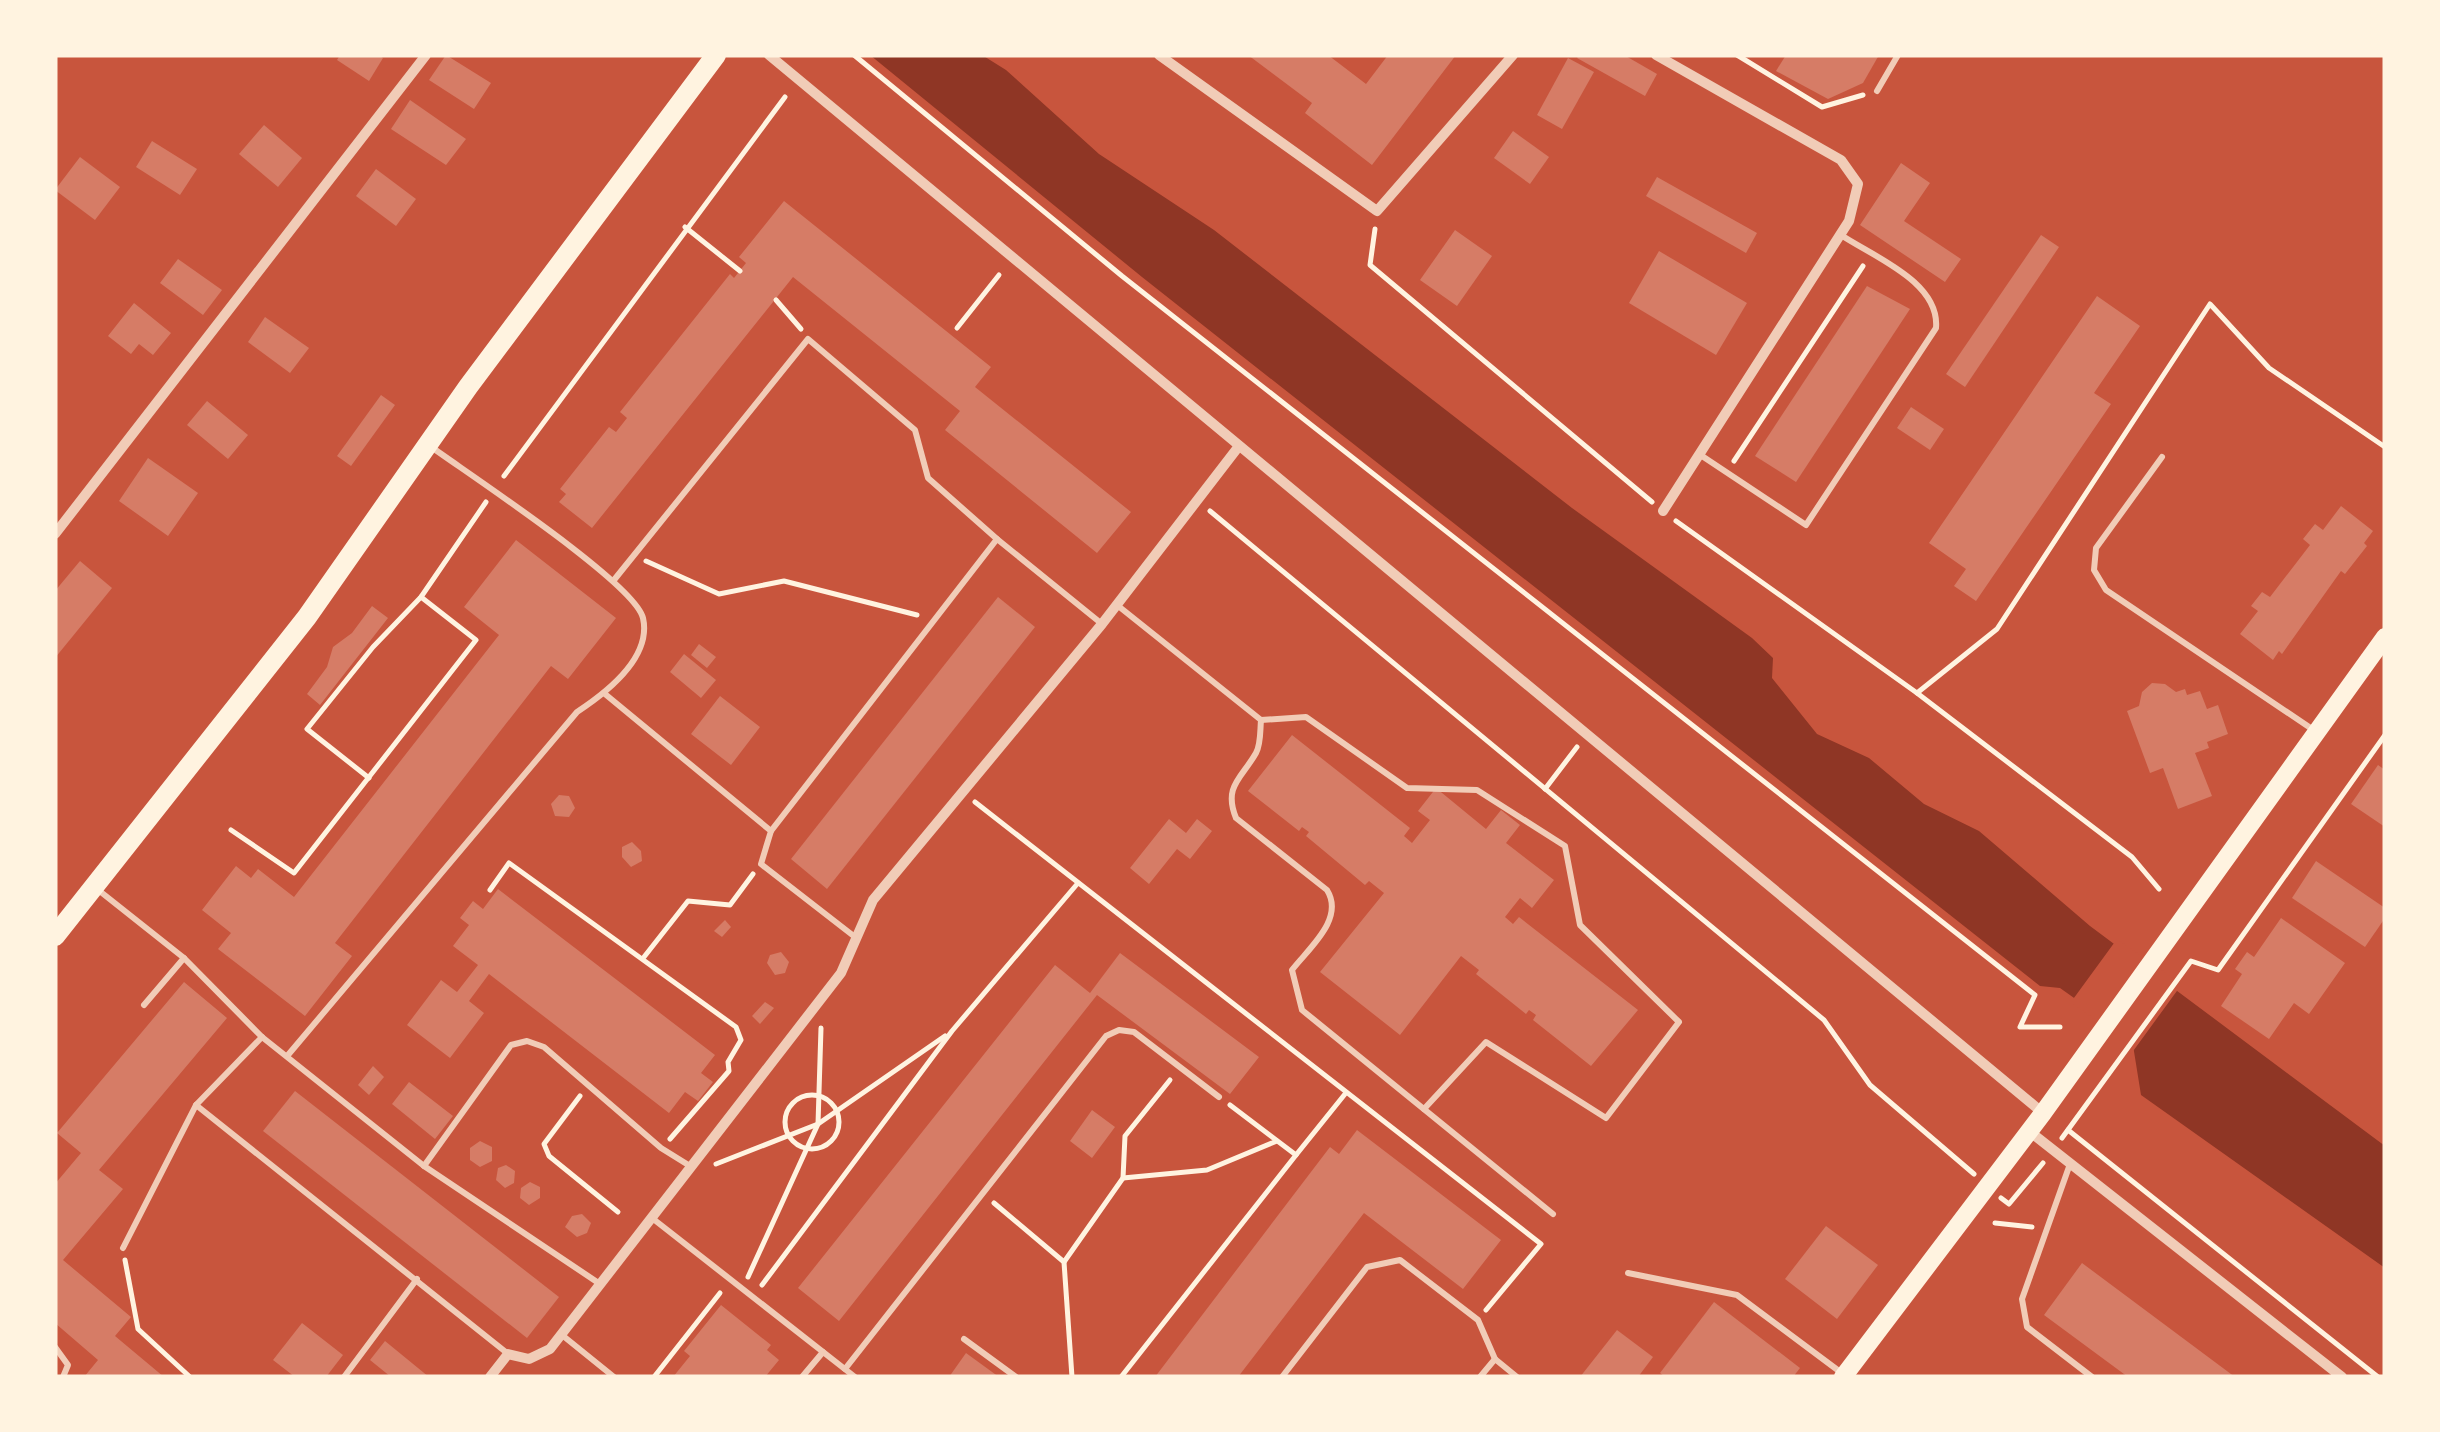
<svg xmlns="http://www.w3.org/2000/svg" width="2440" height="1432" font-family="Rubik,sans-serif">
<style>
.water{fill:#8f3625}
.pier{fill:#c8553d}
.building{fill:#d67c66}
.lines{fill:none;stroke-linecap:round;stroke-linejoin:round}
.path{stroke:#fff3e0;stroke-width:5}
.service{stroke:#f1ccb7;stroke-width:6}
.minor{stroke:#f1ccb7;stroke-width:10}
.secondary{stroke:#fff3e0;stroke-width:18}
.primary{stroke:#fff3e0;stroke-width:20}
</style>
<rect width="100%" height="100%" fill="#c8553d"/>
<!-- water -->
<polygon class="water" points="870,55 982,55 1006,70 1099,154 1214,230 1572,508 1752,638 1773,658 1772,678 1817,734 1869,758 1924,804 1979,831 2090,926 2385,1146 2385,1268 2141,1095 2132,1039 2060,988 2040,986 1142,277"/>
<!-- pier -->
<polygon class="pier" points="2117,939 2182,984 2131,1054 2127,1043 2071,1002"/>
<!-- building -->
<g class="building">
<polygon points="340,55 378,55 383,58 369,81 337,60"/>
<polygon points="446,55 491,83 474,109 429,80"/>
<polygon points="1248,55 1328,55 1366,84 1388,55 1456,55 1372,165 1305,113 1312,103"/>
<polygon points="1579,55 1624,55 1657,74 1645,96 1577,58"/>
<polygon points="1786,55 1879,55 1863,83 1828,99 1776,71"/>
<polygon points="1568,58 1594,72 1562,129 1537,115"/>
<polygon points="410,100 466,139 446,165 391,129"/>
<polygon points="264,125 302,158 278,187 239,154"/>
<polygon points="1513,131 1549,157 1530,184 1494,158"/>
<polygon points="152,141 197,169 180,195 136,167"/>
<polygon points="80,157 120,187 95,220 55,190"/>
<polygon points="1901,163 1930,183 1904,221 1961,259 1945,282 1860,225"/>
<polygon points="376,169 416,199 396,226 356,196"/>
<polygon points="1657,177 1757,233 1746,253 1646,196"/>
<polygon points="784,201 991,367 975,387 1131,512 1097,553 945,430 960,411 793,277 592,528 559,502 566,494 560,489 609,427 616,432 627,418 620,412 730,274 734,278 746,263 739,257"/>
<polygon points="1455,230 1492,256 1457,306 1420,280"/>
<polygon points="2041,235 2059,247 1965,387 1946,374"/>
<polygon points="1659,251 1747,303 1716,355 1629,303"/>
<polygon points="178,259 222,290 203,315 160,283"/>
<polygon points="1867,286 1910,309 1796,482 1755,456"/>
<polygon points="2097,296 2140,326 2094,393 2111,404 1976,601 1954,586 1966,569 1929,543"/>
<polygon points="134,303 171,333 153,355 139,344 131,354 108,336"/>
<polygon points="265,317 309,348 290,373 248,342"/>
<polygon points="381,395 395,405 351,466 337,456"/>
<polygon points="207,401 248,435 228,459 187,425"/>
<polygon points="1911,407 1944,429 1930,450 1897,428"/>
<polygon points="148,458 198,493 168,536 119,501"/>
<polygon points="2341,506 2373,531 2364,543 2367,546 2345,574 2341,571 2282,654 2279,651 2273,660 2240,634 2258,611 2251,606 2262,592 2270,597 2310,545 2303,539 2315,524 2323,530"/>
<polygon points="516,540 616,618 568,679 551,666 335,943 352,956 305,1016 218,949 231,933 202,910 236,866 251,878 258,869 294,897 499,635 464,607"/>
<polygon points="80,561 112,588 55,658 55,591"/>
<polygon points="998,597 1035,627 827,889 791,859"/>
<polygon points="372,606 388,618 320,705 307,694 327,667 333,647 352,633"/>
<polygon points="699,644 716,657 707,668 691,655"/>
<polygon points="684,654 716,680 701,698 670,672"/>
<polygon points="2152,683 2165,684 2176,692 2185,689 2187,695 2200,691 2207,709 2218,705 2228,734 2207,742 2209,748 2195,753 2212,796 2178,809 2163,768 2150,773 2127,711 2139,706 2142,692"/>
<polygon points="720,696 760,727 731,765 691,734"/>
<polygon points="1292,735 1410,828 1404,836 1412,843 1430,820 1418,811 1436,788 1486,829 1501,810 1520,825 1506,843 1554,880 1532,908 1520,898 1505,917 1513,924 1519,917 1638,1010 1591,1066 1533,1020 1536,1015 1529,1010 1526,1014 1476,974 1479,970 1461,956 1400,1035 1320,972 1384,893 1369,881 1365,885 1306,836 1309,832 1302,827 1299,831 1248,791"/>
<polygon points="2378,765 2385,770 2385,827 2351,804"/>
<polygon points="559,795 569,796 575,808 569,817 555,816 551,804"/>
<polygon points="1169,819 1186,833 1197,819 1212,831 1190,859 1177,849 1149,884 1130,868"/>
<polygon points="632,842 641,851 642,861 631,867 622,857 622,847"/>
<polygon points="2316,861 2385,908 2385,918 2365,947 2292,898"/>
<polygon points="498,889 715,1055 701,1073 713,1082 698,1101 685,1092 669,1113 489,974 469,1001 484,1013 450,1058 407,1025 441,980 457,992 478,965 453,946 469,925 460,918 473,901 483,909"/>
<polygon points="2281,918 2345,963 2309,1014 2294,1003 2269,1039 2221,1006 2242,974 2235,969 2247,952 2254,957"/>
<polygon points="725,920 731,927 722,937 714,931"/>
<polygon points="781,952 789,962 785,973 775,975 767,963 770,955"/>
<polygon points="1120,953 1259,1057 1230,1094 1097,995 839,1321 798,1288 1055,965 1090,993"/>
<polygon points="184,982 227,1018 99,1170 123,1189 63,1260 131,1317 115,1336 164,1377 84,1377 98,1360 55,1323 55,1184 81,1153 57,1133"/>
<polygon points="765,1002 774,1008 760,1024 752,1016"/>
<polygon points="373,1066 384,1077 369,1095 358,1085"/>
<polygon points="409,1082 453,1116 435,1139 392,1104"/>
<polygon points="295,1091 559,1297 527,1338 263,1131"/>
<polygon points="1092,1110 1115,1127 1092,1158 1070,1141"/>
<polygon points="1357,1130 1501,1240 1463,1289 1364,1213 1238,1377 1155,1377 1330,1147 1339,1154"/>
<polygon points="480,1141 492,1147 492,1161 480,1167 470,1160 470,1148"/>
<polygon points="506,1165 515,1171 514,1183 505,1188 496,1180 498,1168"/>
<polygon points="530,1182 540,1187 540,1198 529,1205 520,1198 521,1188"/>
<polygon points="582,1214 591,1223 587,1233 577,1237 565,1227 572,1216"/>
<polygon points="1826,1226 1878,1265 1837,1319 1785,1279"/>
<polygon points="2082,1263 2235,1377 2128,1377 2044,1315"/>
<polygon points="1714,1302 1800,1368 1793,1377 1665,1377 1660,1373"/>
<polygon points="721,1305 771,1345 767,1350 779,1360 765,1377 673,1377 690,1356 684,1351"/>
<polygon points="302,1323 343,1355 326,1377 295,1377 273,1360"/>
<polygon points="1617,1330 1653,1357 1638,1377 1580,1377"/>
<polygon points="385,1341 429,1377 391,1377 370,1360"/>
<polygon points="966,1353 999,1377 949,1377"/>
</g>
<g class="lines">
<!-- path -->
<g class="path">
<polyline points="854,55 1122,276 2035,995 2020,1027 2060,1027"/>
<polyline points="1737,55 1822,107 1863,95"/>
<polyline points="685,227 740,271"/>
<polyline points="1375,229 1370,265 1652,502"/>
<polyline points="776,300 801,329"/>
<polyline points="957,328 999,275"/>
<polyline points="1734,461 1863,266"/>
<polyline points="504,476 785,97"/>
<polyline points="1210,511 1824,1020 1870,1085 1974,1174"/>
<polyline points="1676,521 1917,693 2132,857 2159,889"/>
<polyline points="646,561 719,594 784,581 917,615"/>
<polyline points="1917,693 1997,629 2210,304 2269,368 2385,447"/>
<polyline points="369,778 307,729 373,647 421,597 486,502"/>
<polyline points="1545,789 1577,747"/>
<polyline points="975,802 1541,1244 1486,1310"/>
<polyline points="231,830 294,873 476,640 421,597"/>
<polyline points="490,890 509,863 736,1027 741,1040 728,1062 729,1071 670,1139"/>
<polyline points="644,957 688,901 730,905 753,874"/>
<circle cx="812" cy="1122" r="27"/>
<polyline points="580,1096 544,1144 549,1156 618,1212"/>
<polyline points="1230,1105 1296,1155 1345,1094"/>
<polyline points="2068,1130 2378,1377"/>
<polyline points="2062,1138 2191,961 2218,970 2385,735"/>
<polyline points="716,1164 818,1124 945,1036"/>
<polyline points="1123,1178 1207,1170 1277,1141"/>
<polyline points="2001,1198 2009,1204 2043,1163"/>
<polyline points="994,1203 1064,1262 1072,1377"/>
<polyline points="1995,1223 2032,1227"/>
<polyline points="125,1260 138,1329 190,1377"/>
<polyline points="1064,1262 1123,1178 1125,1136 1170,1080"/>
<polyline points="748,1277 818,1124 821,1028"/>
<polyline points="762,1285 952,1031 1078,883"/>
<polyline points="654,1377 720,1293"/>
<polyline points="1121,1377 1296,1155"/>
</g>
<!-- service -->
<g class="service">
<polyline points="1877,91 1898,55"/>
<path d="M1699,454L1806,525L1936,328C1940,282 1874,257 1841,235"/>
<polyline points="2162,457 2096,548 2094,570 2106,590 2315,731"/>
<polyline points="614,580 808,339 915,430 928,478 997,539"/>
<path d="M1117,605L1261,720C1260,731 1261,744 1256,753C1242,778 1223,786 1236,818L1327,890C1345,919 1309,948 1292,970L1302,1010L1553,1214"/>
<polyline points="605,694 771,831 761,864 855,937"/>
<polyline points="1261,720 1306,717 1407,788 1477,790 1565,846 1580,925 1679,1022 1606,1118 1486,1042 1424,1109"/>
<polyline points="771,831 997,539 1102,624"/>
<polyline points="97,889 184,958 262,1037 424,1166 600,1284"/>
<polyline points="144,1005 184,958"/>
<path d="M288,1055L577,712C606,693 652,658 643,618C635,583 467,473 430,446"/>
<polyline points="196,1105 507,1353"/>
<polyline points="2070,1164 2022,1299 2027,1327 2092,1377"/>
<polyline points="424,1166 511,1045 527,1041 544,1047 661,1148 690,1166"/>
<polyline points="652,1218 855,1377"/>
<polyline points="123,1248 196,1105 262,1037"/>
<polyline points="1628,1273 1737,1295 1843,1374"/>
<polyline points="562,1335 614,1377"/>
<polyline points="964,1339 1016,1377"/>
<polyline points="55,1347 68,1365 63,1377"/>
<polyline points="845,1369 1106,1036 1119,1030 1134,1032 1219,1097"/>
<polyline points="344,1377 417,1279"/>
<polyline points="802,1377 823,1352"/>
<polyline points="1282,1377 1367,1267 1400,1260 1478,1320 1495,1359"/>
<polyline points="1480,1377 1495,1359 1517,1377"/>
</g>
<!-- minor -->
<g class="minor">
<polyline points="769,55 2043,1113"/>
<polyline points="1159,55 1377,211 1513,55"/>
<polyline points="1656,55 1841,160 1858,184 1849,221 1663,511"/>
<polyline points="55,534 426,55"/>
<polyline points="2029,1131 2342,1377"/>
<polyline points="490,1377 508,1354 529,1359 550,1349 841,973 873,900 1102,624 1239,446"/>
</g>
<!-- secondary -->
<polyline class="secondary" points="1843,1377 2043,1113 2385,637"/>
<!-- primary -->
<polyline class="primary" points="55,936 307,617 468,387 716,55"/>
</g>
<!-- border -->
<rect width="2440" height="1432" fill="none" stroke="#fff3e0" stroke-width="115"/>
</svg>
